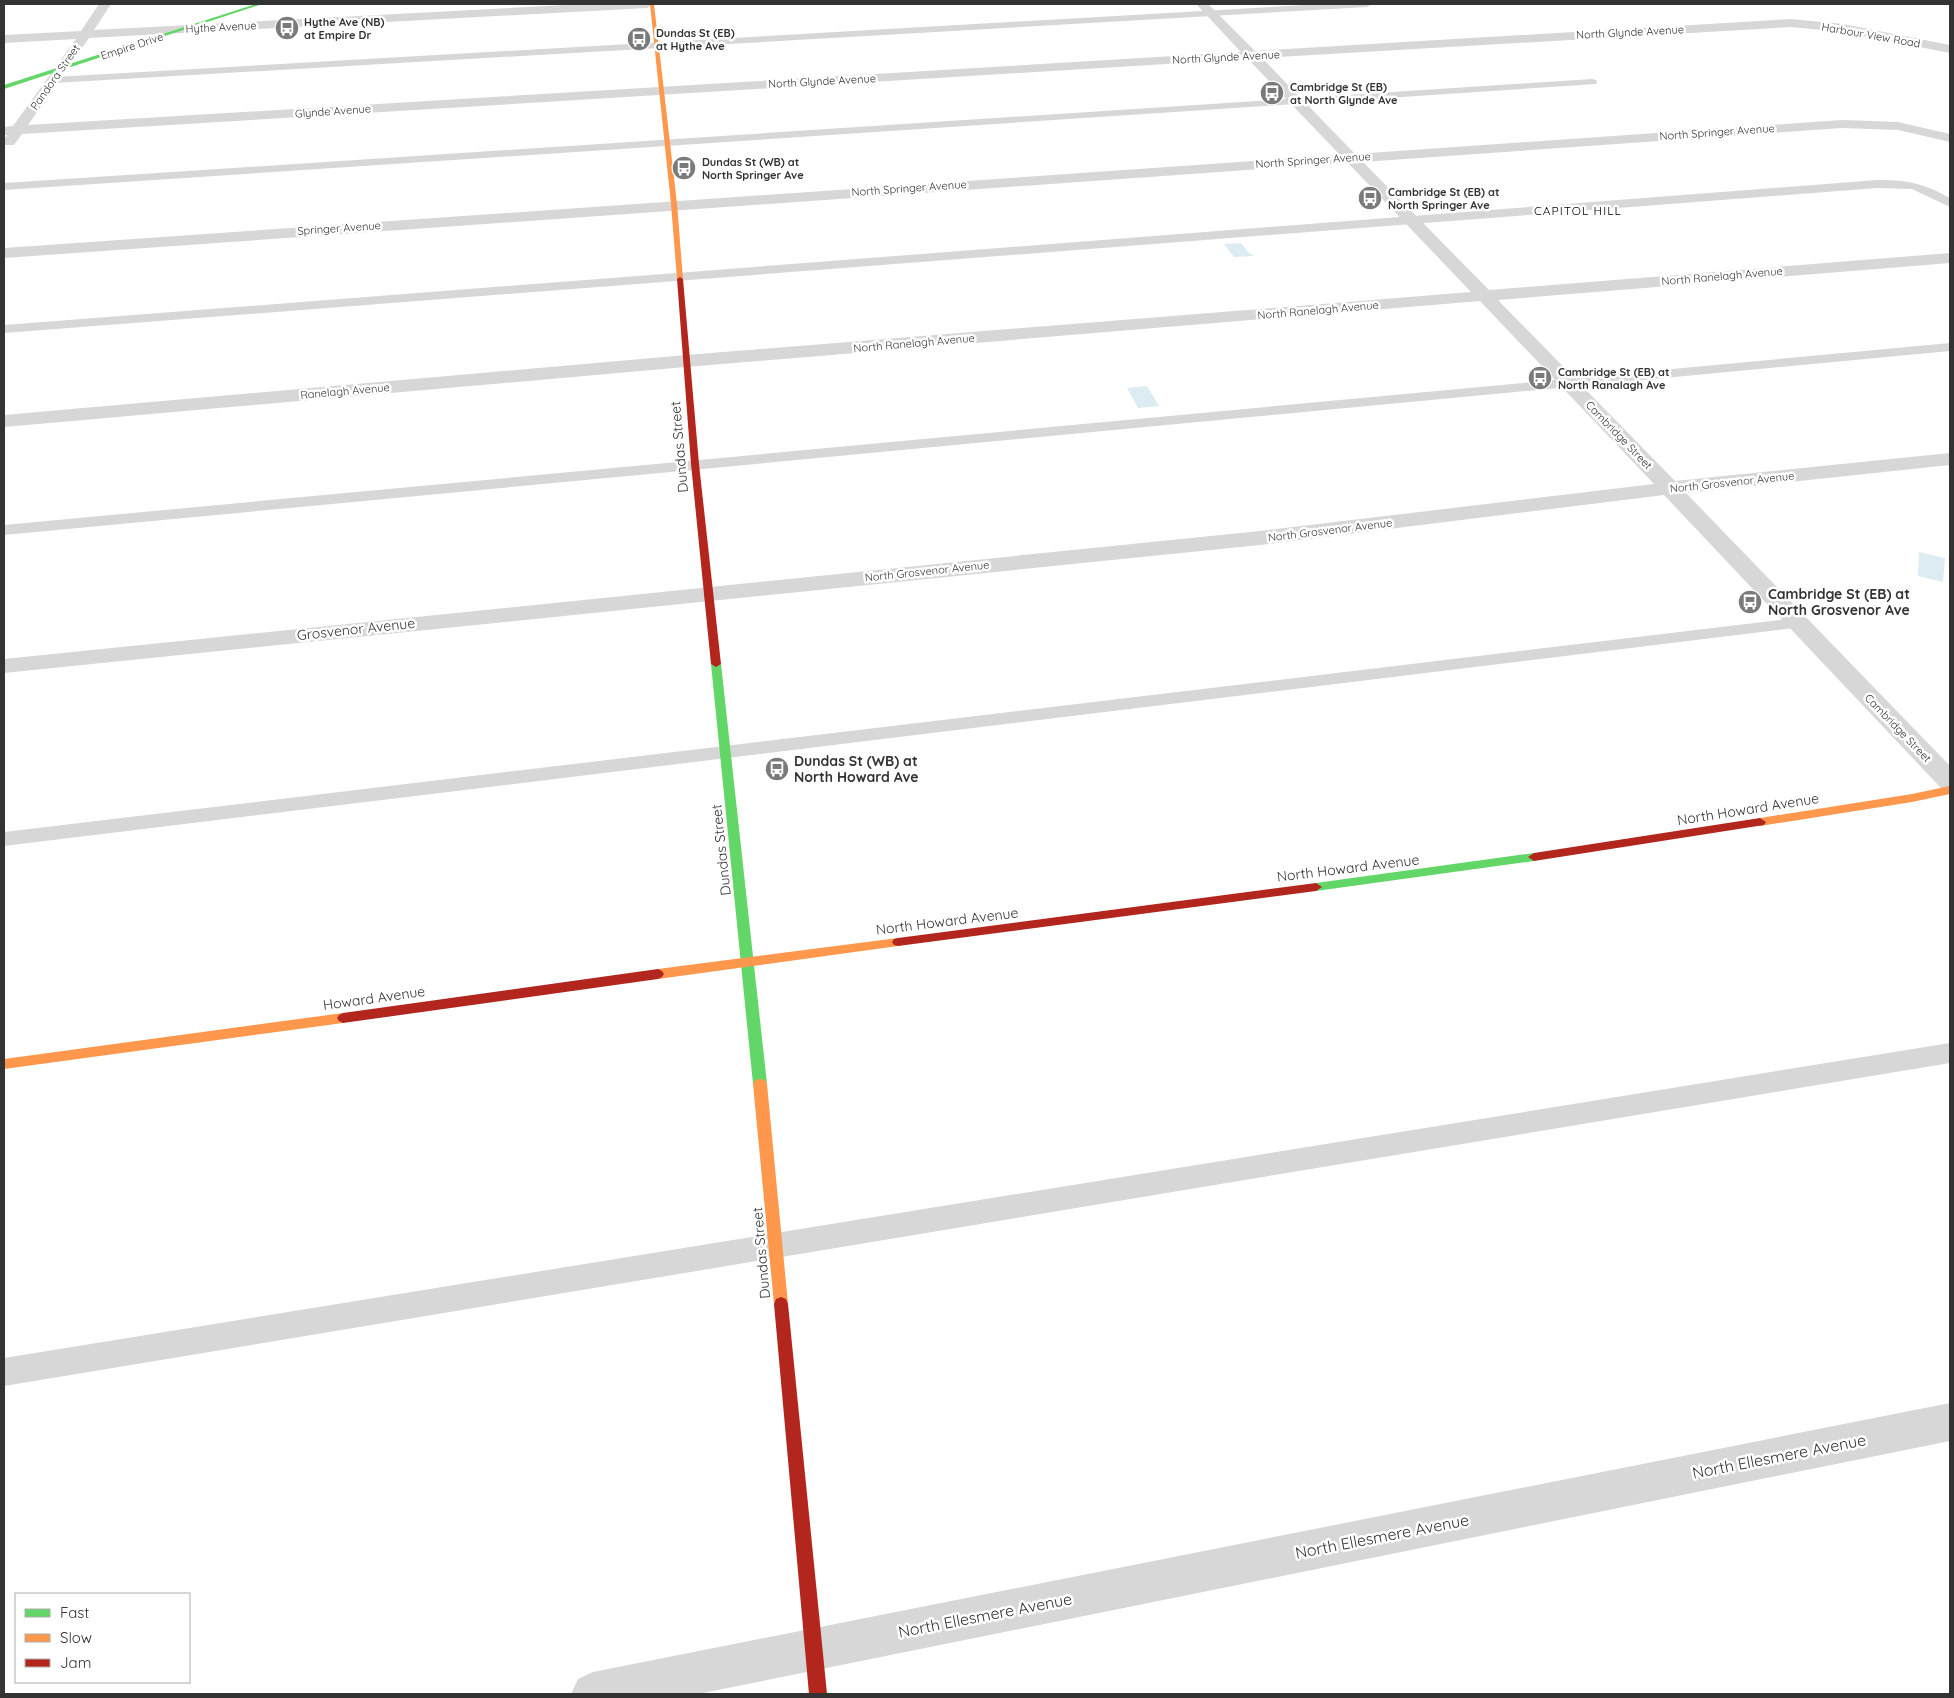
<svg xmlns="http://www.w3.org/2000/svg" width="1954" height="1698" font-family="Quicksand,sans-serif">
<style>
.water{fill:#ddebf3}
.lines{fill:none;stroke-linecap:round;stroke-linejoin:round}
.lane{fill:#d7d7d7;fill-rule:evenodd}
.street{fill:#d7d7d7;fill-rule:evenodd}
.fast{fill:#63d668;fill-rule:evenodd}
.slow{fill:#ff974d;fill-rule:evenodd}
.jam{fill:#b3261e;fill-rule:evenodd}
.labels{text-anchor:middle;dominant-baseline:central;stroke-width:5;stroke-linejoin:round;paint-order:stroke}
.far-poi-label{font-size:11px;font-weight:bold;fill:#333;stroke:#fff;text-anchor:start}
.far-street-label{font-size:11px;fill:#333;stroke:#fff}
.far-neighbourhood-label{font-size:12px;letter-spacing:1px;fill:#000;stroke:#fff}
.street-label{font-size:14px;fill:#333;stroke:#fff}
.poi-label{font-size:14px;font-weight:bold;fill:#333;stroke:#fff;text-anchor:start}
.near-street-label{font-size:16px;fill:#333;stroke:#fff}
</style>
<rect width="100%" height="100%" fill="#fff"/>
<!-- water -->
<g class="water">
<polygon points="1241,243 1249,253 1254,256 1234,257 1224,244"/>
<polygon points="1147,386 1159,406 1138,408 1127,388"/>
<polygon points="1919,552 1945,558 1943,582 1918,576"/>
</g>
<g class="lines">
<!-- lane -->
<g class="lane">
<polygon points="1324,4 1372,4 1367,7 54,83 49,80 54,77"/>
<polygon points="1592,79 1596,80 1597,82 1596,84 4,190 4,183"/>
<path d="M1877,180C1905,179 1926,184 1950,198V207L1912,189L1877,188L4,333V325Z"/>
<polygon points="1950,343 1950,351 4,535 4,525"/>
<polygon points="1797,618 1803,619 1806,623 1803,627 4,846 4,832"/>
<polygon points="1950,1043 1950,1063 4,1386 4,1358"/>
</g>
<!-- street -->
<g class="street">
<polygon points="99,4 111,4 94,30 586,4 653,4 647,8 89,38 28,125 1241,52 1196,4 1208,4 1255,51 1791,19 1843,24 1950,45 1950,53 1843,32 1791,27 1262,58 1355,154 1842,120 1898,122 1950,134 1950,142 1898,130 1842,128 1363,162 1489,290 1950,253 1950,263 1498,300 1675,481 1950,453 1950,465 1686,493 1950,766 1950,791 1941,788 1664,495 1260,545 4,673 4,659 1260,531 1654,484 1480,301 686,367 4,427 4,415 686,355 1471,292 1348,163 4,258 4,248 1340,155 1248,59 22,134 14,145 4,145 4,139 7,135 4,135 4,127 13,126 76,39 4,43 4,35 81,31"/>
<polygon points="1950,1403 1950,1441 698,1694 571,1694 578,1679 593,1672"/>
</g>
<!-- fast -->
<g class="fast">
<polygon points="256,4 262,4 4,89 4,85"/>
<polygon points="716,661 721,664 767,1084 765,1088 760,1089 755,1088 753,1084 711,664"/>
<polygon points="1534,853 1540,857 1534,861 1316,891 1310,887 1316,883"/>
</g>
<!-- slow -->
<g class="slow">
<polygon points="650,4 654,4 677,204 683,279 680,281 677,279 671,204"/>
<polygon points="1950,786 1950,794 1912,802 1760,826 1754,822 1760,818 1912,794"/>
<polygon points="898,938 902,939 904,942 902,945 898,946 658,979 654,977 652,974 654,971 658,969"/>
<polygon points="343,1013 347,1015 349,1018 347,1021 343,1023 4,1069 4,1059"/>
<polygon points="760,1079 765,1080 767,1084 788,1304 786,1309 781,1311 776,1309 774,1304 753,1084 755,1080"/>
</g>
<!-- jam -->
<g class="jam">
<polygon points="680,277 683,279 699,464 721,664 716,667 711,664 691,464 677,279"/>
<polygon points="1760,818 1766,822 1764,825 1534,861 1528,857 1534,853"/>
<polygon points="1316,883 1322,887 1316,891 898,946 894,945 892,942 894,939 898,938"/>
<polygon points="658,969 662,971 664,974 662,977 658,979 343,1023 339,1021 337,1018 339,1015 343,1013"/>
<polygon points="781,1297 786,1299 788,1304 827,1694 809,1694 774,1304 776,1299"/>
</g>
</g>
<!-- icons -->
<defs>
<g id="bus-disc" transform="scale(1.25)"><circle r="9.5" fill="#7a7a7a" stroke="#fff"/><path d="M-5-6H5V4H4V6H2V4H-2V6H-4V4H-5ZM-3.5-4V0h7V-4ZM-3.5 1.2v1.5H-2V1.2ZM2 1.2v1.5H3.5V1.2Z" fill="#fff"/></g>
</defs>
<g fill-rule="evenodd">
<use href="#bus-disc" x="287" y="28"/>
<use href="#bus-disc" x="639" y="39"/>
<use href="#bus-disc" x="1272" y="93"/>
<use href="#bus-disc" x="684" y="168"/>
<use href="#bus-disc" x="1370" y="198"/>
<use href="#bus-disc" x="1540" y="378"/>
<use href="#bus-disc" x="1750" y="602"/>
<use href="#bus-disc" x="777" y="769"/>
</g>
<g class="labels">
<!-- far-poi labels -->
<g class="far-poi-label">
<text x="304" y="22">Hythe Ave (NB)<tspan x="304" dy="13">at Empire Dr</tspan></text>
<text x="656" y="33">Dundas St (EB)<tspan x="656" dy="13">at Hythe Ave</tspan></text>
<text x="1290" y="87">Cambridge St (EB)<tspan x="1290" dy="13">at North Glynde Ave</tspan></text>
<text x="702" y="162">Dundas St (WB) at<tspan x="702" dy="13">North Springer Ave</tspan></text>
<text x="1388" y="192">Cambridge St (EB) at<tspan x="1388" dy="13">North Springer Ave</tspan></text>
<text x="1558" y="372">Cambridge St (EB) at<tspan x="1558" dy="13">North Ranalagh Ave</tspan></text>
</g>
<!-- far-street labels -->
<g class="far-street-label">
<text transform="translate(221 27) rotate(-3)">Hythe Avenue</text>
<text transform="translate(1630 32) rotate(-3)">North Glynde Avenue</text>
<text transform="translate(1871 35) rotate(10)">Harbour View Road</text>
<text transform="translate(132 46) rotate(-18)">Empire Drive</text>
<text transform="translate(1226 57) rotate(-3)">North Glynde Avenue</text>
<text transform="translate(55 77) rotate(-55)">Pandora Street</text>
<text transform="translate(822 81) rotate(-3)">North Glynde Avenue</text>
<text transform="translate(333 111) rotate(-4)">Glynde Avenue</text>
<text transform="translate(1717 132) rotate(-4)">North Springer Avenue</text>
<text transform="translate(1313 160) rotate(-4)">North Springer Avenue</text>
<text transform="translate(909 188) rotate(-4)">North Springer Avenue</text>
<text transform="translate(339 228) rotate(-4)">Springer Avenue</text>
<text transform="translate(1722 276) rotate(-5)">North Ranelagh Avenue</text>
<text transform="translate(1318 310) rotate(-5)">North Ranelagh Avenue</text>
<text transform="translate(914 343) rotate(-5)">North Ranelagh Avenue</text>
<text transform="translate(345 391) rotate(-5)">Ranelagh Avenue</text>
<text transform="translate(1619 435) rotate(46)">Cambridge Street</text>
<text transform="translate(1732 482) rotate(-6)">North Grosvenor Avenue</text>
<text transform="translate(1330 530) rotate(-7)">North Grosvenor Avenue</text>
<text transform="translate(927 571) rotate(-6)">North Grosvenor Avenue</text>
<text transform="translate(1898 728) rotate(46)">Cambridge Street</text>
</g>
<!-- far-neighbourhood labels -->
<g class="far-neighbourhood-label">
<text x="1578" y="210">CAPITOL HILL</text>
</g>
<!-- street labels -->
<g class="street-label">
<text transform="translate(679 447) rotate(-95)">Dundas Street</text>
<text transform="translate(356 629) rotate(-6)">Grosvenor Avenue</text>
<text transform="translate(1748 809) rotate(-9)">North Howard Avenue</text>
<text transform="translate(721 850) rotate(-96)">Dundas Street</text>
<text transform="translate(1348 868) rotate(-7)">North Howard Avenue</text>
<text transform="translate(947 921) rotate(-7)">North Howard Avenue</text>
<text transform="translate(374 998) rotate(-8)">Howard Avenue</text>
<text transform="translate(761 1253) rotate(-95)">Dundas Street</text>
</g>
<!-- poi labels -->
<g class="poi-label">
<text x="1768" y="594">Cambridge St (EB) at<tspan x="1768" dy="16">North Grosvenor Ave</tspan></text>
<text x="794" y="761">Dundas St (WB) at<tspan x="794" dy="16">North Howard Ave</tspan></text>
</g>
<!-- near-street labels -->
<g class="near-street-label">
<text transform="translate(1779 1456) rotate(-11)">North Ellesmere Avenue</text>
<text transform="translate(1382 1536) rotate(-11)">North Ellesmere Avenue</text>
<text transform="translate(985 1615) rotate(-11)">North Ellesmere Avenue</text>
</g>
</g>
<!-- border -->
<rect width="1954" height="1698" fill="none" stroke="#333333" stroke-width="10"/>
<!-- legend -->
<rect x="15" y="1593" width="175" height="90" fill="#ffffff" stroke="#adadad"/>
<rect x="25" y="1609" width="25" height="8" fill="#63d668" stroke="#adadad"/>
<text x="60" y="1618" font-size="15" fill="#333333">Fast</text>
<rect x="25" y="1634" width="25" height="8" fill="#ff974d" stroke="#adadad"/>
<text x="60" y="1643" font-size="15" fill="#333333">Slow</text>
<rect x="25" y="1659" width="25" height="8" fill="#b3261e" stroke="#adadad"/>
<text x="60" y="1668" font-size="15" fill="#333333">Jam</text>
</svg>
